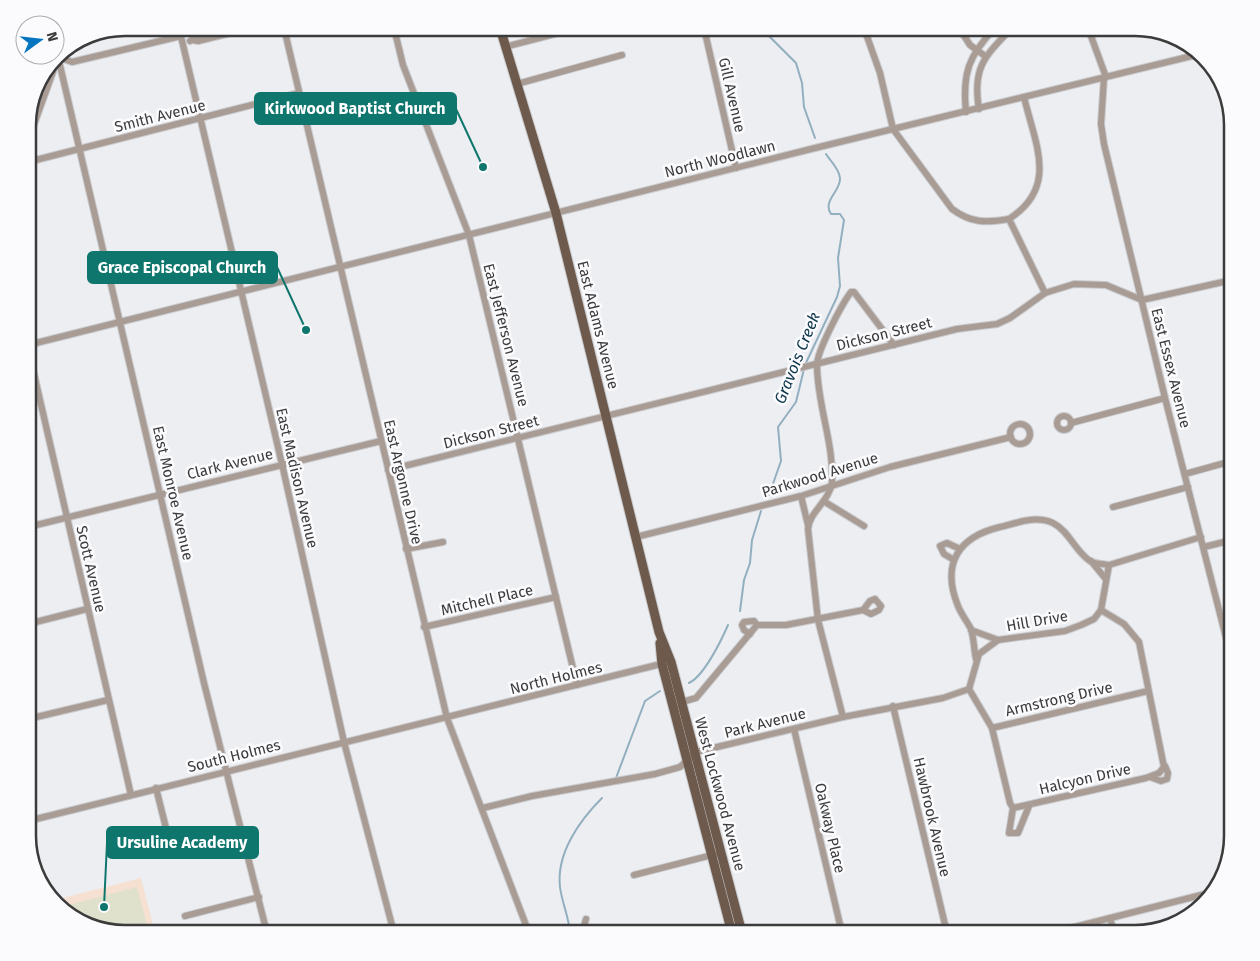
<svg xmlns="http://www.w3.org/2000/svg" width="1260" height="961" font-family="'Fira Sans',sans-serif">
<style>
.education{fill:#f5e0d2}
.green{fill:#e0e1cc}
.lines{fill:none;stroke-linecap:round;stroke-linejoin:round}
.stream{stroke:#92afc0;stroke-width:2}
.minor-casing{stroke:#c9cacd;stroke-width:8}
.major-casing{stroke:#c9cacd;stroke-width:11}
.minor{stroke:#a99c95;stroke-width:6}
.major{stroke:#6e5a4c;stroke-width:9}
.labels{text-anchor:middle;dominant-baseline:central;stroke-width:5;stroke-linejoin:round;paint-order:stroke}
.street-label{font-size:15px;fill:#3b3b3c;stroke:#fbfbfe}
.water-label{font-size:16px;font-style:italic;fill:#0e374b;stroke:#fbfbfe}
.rim{fill:none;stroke:#3b3b3c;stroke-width:2.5}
.leader{fill:none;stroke:#0f766e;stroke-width:2}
.callout-dot{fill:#0f766e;stroke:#fbfbfe;stroke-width:2}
.callout{fill:#0f766e;stroke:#0f766e;stroke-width:2}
.callout-label{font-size:16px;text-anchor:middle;font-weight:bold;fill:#fff}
</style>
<rect width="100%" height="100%" fill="#edeef1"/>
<!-- education -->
<polygon class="education" points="141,878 155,933 125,933 65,913 55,900"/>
<!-- green -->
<g class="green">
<path d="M52,63L28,129C28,103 37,83 52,63Z"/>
<polygon points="137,887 149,933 125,933 65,913 61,907"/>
</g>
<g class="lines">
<!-- stream -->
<g class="stream">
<polyline points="761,28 796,63 802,83 804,107 815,138"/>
<path d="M805,365L837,297L840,286L838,258L844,220L840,214H831C822,201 841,191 840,178C839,168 831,162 826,154"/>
<polyline points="769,495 781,461 778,427 796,402 804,369"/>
<polyline points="740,611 744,580 750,563 752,540 761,511"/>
<path d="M689,683C704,676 721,641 728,625"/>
<polyline points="616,778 645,701 660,691"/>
<path d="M570,933C569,917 562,903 560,887C556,853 580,820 602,798"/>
</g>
<!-- minor casing -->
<g class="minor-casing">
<g id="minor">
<polyline points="179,28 282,464 344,742 394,933"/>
<polyline points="284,28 447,718 529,933"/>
<polyline points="394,28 403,65 469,235 577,685"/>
<polyline points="704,28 736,168"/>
<path d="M864,28L880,73L893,129L952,209C971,223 985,223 1009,219"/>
<polyline points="959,28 970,45 985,56"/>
<polyline points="1088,28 1106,77"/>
<polyline points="193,40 198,41 251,28"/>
<polyline points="190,41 198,35 228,28"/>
<polyline points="505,47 578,28"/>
<polyline points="58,57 204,683 267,933"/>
<polyline points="58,57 72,62 181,36"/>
<polyline points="1104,78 1101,124 1104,144 1165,398 1232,661"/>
<polyline points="517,84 622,55"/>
<path d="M1024,97C1035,144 1059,187 1009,219L1045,293"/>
<path d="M979,109C972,67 985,56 1012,28"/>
<path d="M966,112C962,73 969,55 995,28"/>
<polyline points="28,141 58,58"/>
<polyline points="28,162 299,93"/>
<polyline points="28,345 807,150 1200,54"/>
<polyline points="28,348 131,795"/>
<circle cx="1064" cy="423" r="7"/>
<polyline points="1071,423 1165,398"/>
<circle cx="1020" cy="434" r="10"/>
<polyline points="388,470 957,329 997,324 1010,318 1045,293 1074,284 1106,285 1142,300 1232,280"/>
<polyline points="1185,474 1232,461"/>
<polyline points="801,496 808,525"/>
<polyline points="825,502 864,526"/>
<polyline points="1113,507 1188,487"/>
<polyline points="28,527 381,441"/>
<polyline points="636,537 801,496 890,467 1011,437"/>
<polyline points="1204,547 1232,540"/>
<polyline points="406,549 443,542"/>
<polyline points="954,560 944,554 940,546 947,543 960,549"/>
<polyline points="1091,561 1105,578"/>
<polyline points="28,624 87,609"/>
<polyline points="424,627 556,597"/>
<polyline points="971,630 998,640 1065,631 1081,625 1094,619 1101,610 1109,565 1201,537"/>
<polyline points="750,634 744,630 742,625 744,622 754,621 757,625"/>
<path d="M976,659C974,650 974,639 971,629C967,621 961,614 958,606C941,564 958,537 1000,527C1017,523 1036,515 1053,523C1069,531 1075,551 1090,561C1095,564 1103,564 1109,565"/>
<polyline points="969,689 992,728 1010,803 1013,808 1009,833 1018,833 1029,806"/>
<polyline points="969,689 979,654 998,640"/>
<polyline points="682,702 696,698 757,625 786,625 863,610 871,614 879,610 881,606 875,599 870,601 863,610"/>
<polyline points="893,706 947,933"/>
<path d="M843,717L818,620L808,529C809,512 830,501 832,482C834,443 817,404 817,365C817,351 842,304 851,292H854L894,345"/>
<polyline points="28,719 108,700"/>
<polyline points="992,728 1148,691"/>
<polyline points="794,729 842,933"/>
<polyline points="1150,777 1161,781 1167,779 1168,773 1165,766"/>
<polyline points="156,788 169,840"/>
<polyline points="483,808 532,796 655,774 680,767 696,752 843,717 943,698 969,689"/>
<polyline points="1013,808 1146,778 1159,773 1164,767 1139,642 1124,624 1101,610"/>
<polyline points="28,821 665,663"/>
<polyline points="634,875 716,854"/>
<polyline points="185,916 259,897"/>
<polyline points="1110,918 1114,933"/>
<polyline points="582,933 586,919"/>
<polyline points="1051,933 1213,892"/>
</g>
</g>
<!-- major casing -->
<g class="major-casing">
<g id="major">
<polyline points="500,28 556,213 659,632 671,662 742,933"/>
<polyline points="660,643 662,664 732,933"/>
</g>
</g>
<!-- minor -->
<use href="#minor" class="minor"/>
<!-- major -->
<use href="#major" class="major"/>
</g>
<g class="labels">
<!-- street labels -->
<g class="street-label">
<text transform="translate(732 95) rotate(77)">Gill Avenue</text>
<text transform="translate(160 116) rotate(-14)">Smith Avenue</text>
<text transform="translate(720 159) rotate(-14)">North Woodlawn</text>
<text transform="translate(598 325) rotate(76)">East Adams Avenue</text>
<text transform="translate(884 334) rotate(-14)">Dickson Street</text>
<text transform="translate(506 335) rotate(76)">East Jefferson Avenue</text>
<text transform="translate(1171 368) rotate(76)">East Essex Avenue</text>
<text transform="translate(491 432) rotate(-14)">Dickson Street</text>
<text transform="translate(230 464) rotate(-14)">Clark Avenue</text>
<text transform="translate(820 475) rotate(-17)">Parkwood Avenue</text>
<text transform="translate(297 478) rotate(77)">East Madison Avenue</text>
<text transform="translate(403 482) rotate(77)">East Argonne Drive</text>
<text transform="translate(173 493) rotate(77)">East Monroe Avenue</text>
<text transform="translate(91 569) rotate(77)">Scott Avenue</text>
<text transform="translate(487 600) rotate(-13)">Mitchell Place</text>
<text transform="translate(1037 621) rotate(-10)">Hill Drive</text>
<text transform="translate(556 678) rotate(-14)">North Holmes</text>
<text transform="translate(1059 699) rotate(-13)">Armstrong Drive</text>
<text transform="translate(765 723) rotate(-14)">Park Avenue</text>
<text transform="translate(234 756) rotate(-14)">South Holmes</text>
<text transform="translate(1085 779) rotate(-13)">Halcyon Drive</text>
<text transform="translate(720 794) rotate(75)">West Lockwood Avenue</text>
<text transform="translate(932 817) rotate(77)">Hawbrook Avenue</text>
<text transform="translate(830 828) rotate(77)">Oakway Place</text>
</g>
<!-- water labels -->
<g class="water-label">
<text transform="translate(797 358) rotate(-68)">Gravois Creek</text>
</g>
</g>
<!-- crop -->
<path d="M0 0H1260V961H0ZM125 36H1135A89 89 0 0 1 1224 125V836A89 89 0 0 1 1135 925H125A89 89 0 0 1 36 836V125A89 89 0 0 1 125 36Z" fill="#fbfbfe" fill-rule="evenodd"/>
<path class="rim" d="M125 36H1135A89 89 0 0 1 1224 125V836A89 89 0 0 1 1135 925H125A89 89 0 0 1 36 836V125A89 89 0 0 1 125 36Z"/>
<!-- callouts -->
<path class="leader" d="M483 167L456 109M306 330L277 267M104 907L107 843"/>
<g class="callout-dot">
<circle cx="483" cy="167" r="5"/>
<circle cx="306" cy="330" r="5"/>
<circle cx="104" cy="907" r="5"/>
</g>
<g class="callout">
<rect x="255" y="93" width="201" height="31" rx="5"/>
<rect x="88" y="252" width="189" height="31" rx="5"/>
<rect x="107" y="827" width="151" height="31" rx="5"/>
</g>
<g class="callout-label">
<text x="355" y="114">Kirkwood Baptist Church</text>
<text x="182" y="273">Grace Episcopal Church</text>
<text x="182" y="848">Ursuline Academy</text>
</g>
<!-- north arrow -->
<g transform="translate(40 40) rotate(75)"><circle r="24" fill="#fbfbfe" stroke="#aeaeb0"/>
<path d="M0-4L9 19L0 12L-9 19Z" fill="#0675bf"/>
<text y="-8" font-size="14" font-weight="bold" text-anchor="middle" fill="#3b3b3c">N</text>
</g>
</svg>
